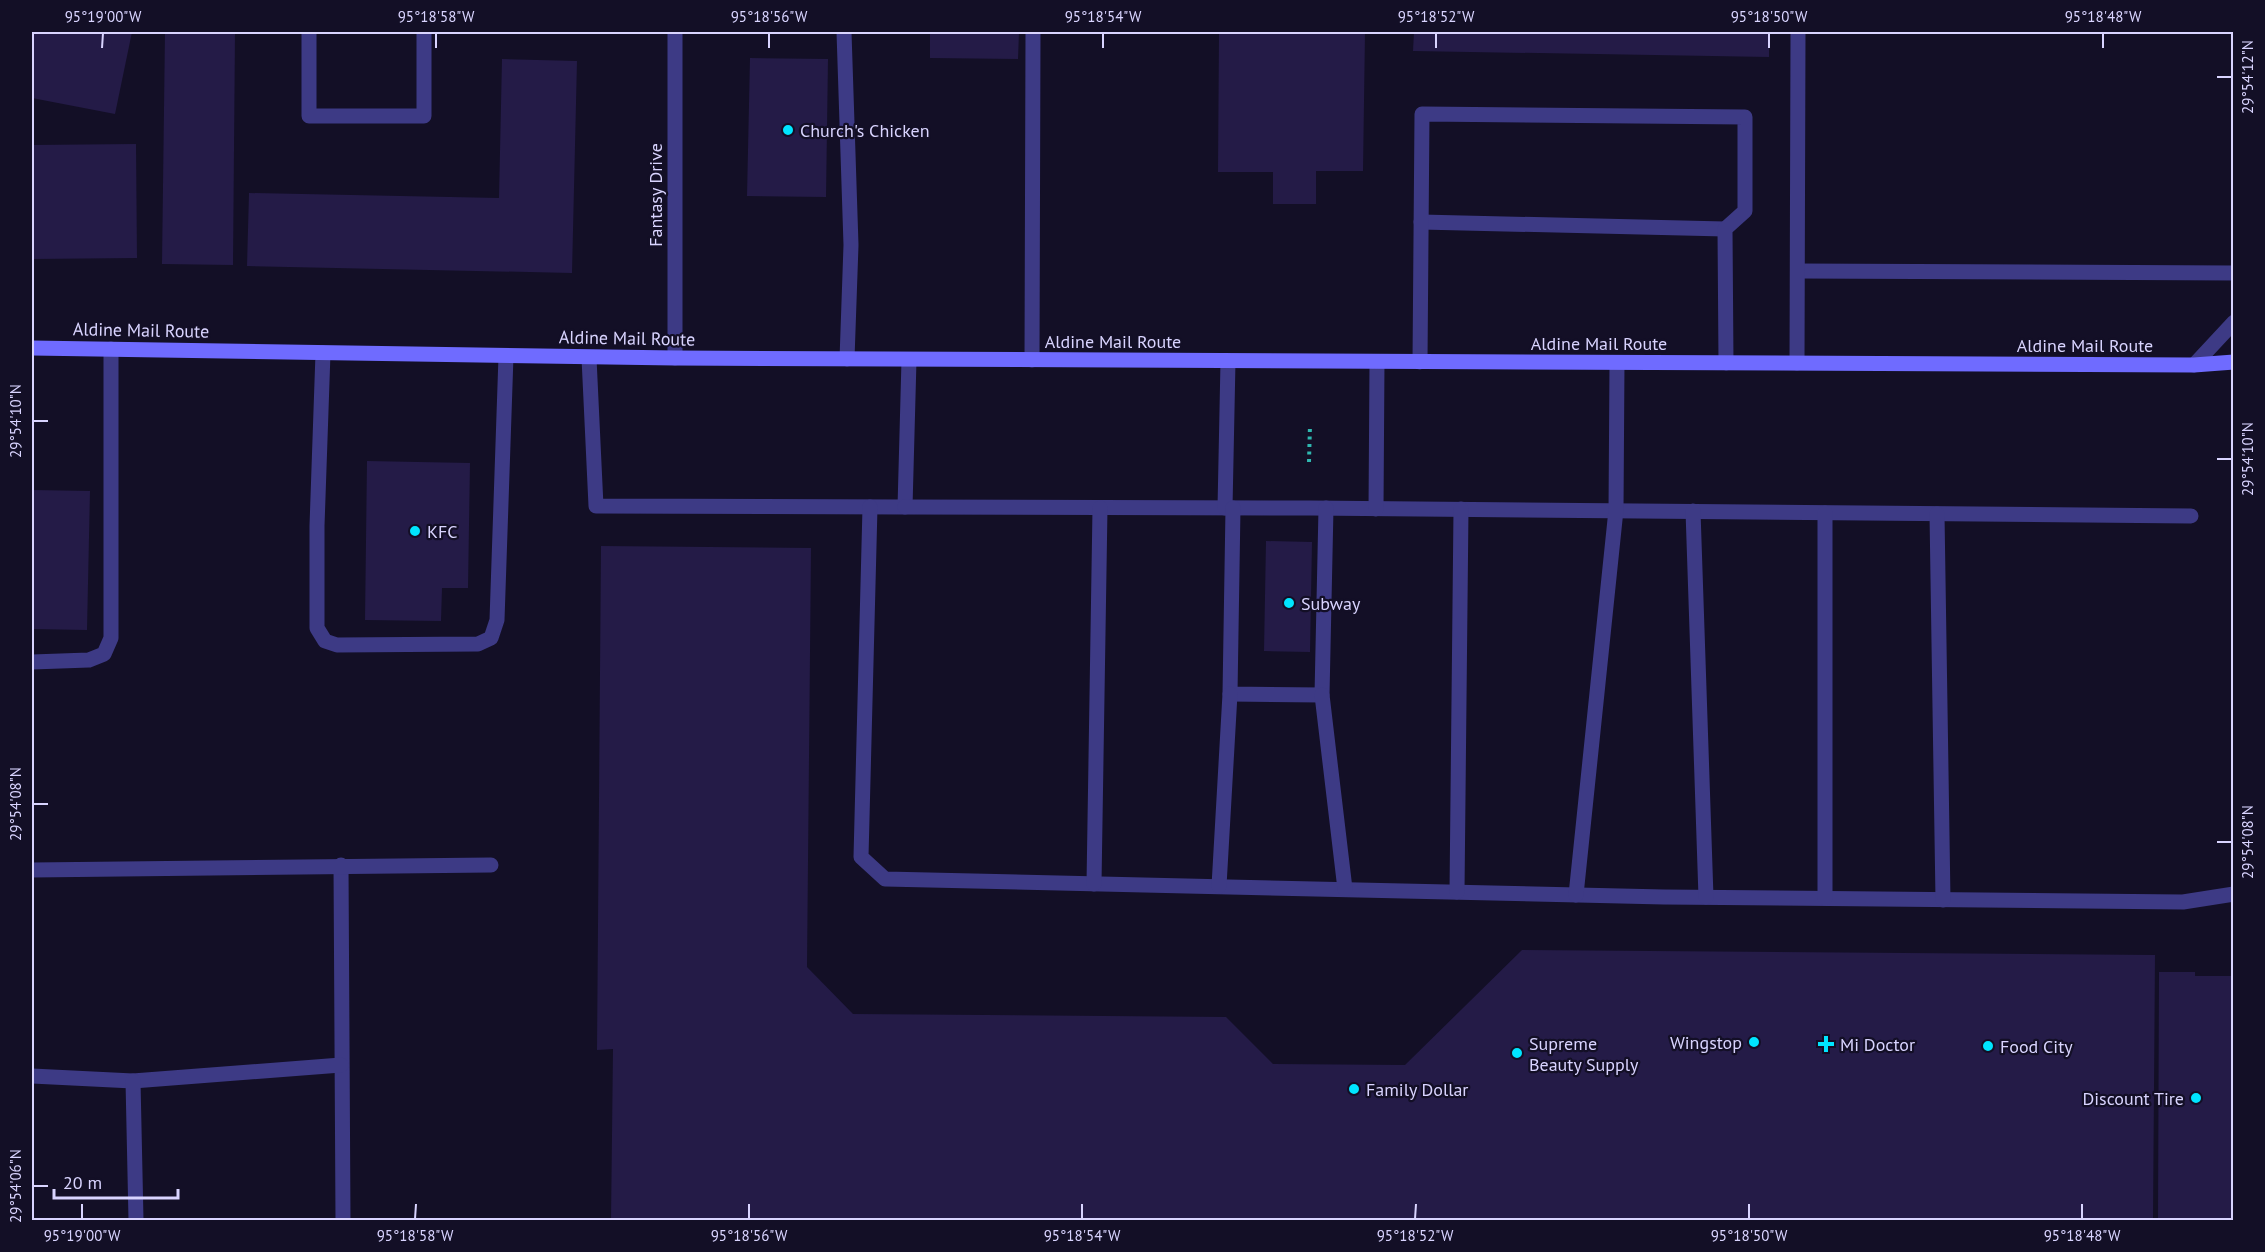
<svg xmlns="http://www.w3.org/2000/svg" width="2265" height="1252" font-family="'PT Sans',sans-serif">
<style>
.building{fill:#241b47}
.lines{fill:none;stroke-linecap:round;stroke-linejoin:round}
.path{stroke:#2fb8b0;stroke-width:4;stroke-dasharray:3 4.5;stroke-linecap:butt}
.service{stroke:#3d3a85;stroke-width:15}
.minor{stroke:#3d3a85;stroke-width:15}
.secondary{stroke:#6f6bff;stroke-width:15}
.ticks{fill:none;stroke:#d9d4ff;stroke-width:2}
.poi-dot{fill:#00e5ff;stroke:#130f26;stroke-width:2}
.labels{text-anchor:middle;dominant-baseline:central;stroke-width:4.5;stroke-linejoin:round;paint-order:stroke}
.poi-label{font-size:18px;fill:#d9d4ff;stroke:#130f26;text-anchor:start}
.street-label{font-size:18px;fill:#d9d4ff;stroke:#130f26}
.neatline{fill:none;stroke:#d9d4ff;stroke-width:2}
.ticks-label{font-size:15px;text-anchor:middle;fill:#d9d4ff}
</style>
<rect width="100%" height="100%" fill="#130f26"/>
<!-- building -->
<g class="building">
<polygon points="32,32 132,32 115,114 32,98"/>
<polygon points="165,32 235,32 233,265 162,264"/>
<polygon points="930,32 1019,32 1018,59 930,58"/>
<polygon points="1219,32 1365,32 1363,171 1316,171 1316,204 1273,204 1273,172 1218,172"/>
<polygon points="1414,32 1769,32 1769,57 1413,51"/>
<polygon points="750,58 828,59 826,197 747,196"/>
<polygon points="502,59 577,61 572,273 247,266 249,193 499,198"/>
<polygon points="136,144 137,258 32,259 32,145"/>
<polygon points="367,461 470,463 468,588 442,588 441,621 365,620"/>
<polygon points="32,490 90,491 87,630 32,629"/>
<polygon points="1266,541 1312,542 1310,652 1264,651"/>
<polygon points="601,546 811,548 807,967 853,1014 1226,1017 1273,1064 1405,1065 1522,950 2155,955 2153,1220 611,1220 613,1049 597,1050"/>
<polygon points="2159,972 2195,972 2195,976 2234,976 2234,1220 2158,1220"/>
</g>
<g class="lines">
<!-- path -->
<polyline class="path" points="1309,462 1310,425"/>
<!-- service -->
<g class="service">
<polyline points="844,32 851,245 847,359"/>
<polyline points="1421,222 1725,229"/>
<polyline points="1798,271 2234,273"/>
<polyline points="323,353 317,526 317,628 325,641 337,645 478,644 491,638 497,620 506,356"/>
<polyline points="589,358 596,506 905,507 909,360"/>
<polyline points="1032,360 1033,32"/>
<polyline points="1420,362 1422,114 1745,117 1745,211 1725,229 1726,363"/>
<polyline points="1797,363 1798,32"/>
<polyline points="2194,365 2234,322"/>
<polyline points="870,507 861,857 885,879 1664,897 2183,902 2234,894"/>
<polyline points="905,507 1310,508 2191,516"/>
<polyline points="1225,508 1228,361"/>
<polyline points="1233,508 1230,694 1322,695 1326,508"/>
<polyline points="1376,509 1377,362"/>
<polyline points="1693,511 1706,897"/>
<polyline points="1937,514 1943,900"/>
<polyline points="32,662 89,660 104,654 111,638 111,349"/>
<polyline points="1322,695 1345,889"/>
<polyline points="341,865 343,1220"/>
<polyline points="32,870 491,865"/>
<polyline points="1094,884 1100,508"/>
<polyline points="1219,886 1230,694"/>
<polyline points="1457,892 1461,509"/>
<polyline points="1576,895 1616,510 1617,363"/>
<polyline points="1825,898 1825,513"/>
<polyline points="32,1076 133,1081 341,1065"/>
<polyline points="133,1081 136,1220"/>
</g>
<!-- minor -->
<g class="minor">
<polyline points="309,32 309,116 424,116 424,32"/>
<polyline points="675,358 675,32"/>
</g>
<!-- secondary -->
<polyline class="secondary" points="32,348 675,358 2194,365 2234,362"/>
</g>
<!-- ticks -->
<path class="ticks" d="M102,48L103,33M436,48V33M769,48V33M1103,48V33M1436,48V33M1769,48V33M2103,48V33M2217,77H2232M33,421H48M2217,459H2232M33,804H48M2217,842H2232M33,1186H48M82,1219V1204M415,1219L416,1204M749,1219V1204M1082,1219V1204M1415,1219L1416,1204M1749,1219V1204M2082,1219V1204"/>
<!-- markers -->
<g class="poi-dot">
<circle cx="788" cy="130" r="6"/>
<circle cx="415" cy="531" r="6"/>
<circle cx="1289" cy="603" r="6"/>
<circle cx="1754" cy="1042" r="6"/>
<path d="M1823 1035h6v6h6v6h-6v6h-6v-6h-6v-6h6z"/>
<circle cx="1988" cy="1046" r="6"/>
<circle cx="1517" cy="1053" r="6"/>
<circle cx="1354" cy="1089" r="6"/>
<circle cx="2196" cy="1098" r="6"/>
</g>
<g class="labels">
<!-- poi labels -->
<g class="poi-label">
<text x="800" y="130">Church's Chicken</text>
<text x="427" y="531">KFC</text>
<text x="1301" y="603">Subway</text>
<text x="1742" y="1042" text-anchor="end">Wingstop</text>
<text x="1529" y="1043">Supreme<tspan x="1529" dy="21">Beauty Supply</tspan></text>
<text x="1840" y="1044">Mi Doctor</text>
<text x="2000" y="1046">Food City</text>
<text x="1366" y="1089">Family Dollar</text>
<text x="2184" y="1098" text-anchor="end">Discount Tire</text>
</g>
<!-- street labels -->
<g class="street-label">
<text transform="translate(655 195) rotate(-90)">Fantasy Drive</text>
<text transform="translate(141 330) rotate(1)">Aldine Mail Route</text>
<text transform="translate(627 338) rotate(1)">Aldine Mail Route</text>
<text x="1113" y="341">Aldine Mail Route</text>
<text x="1599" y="343">Aldine Mail Route</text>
<text x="2085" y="345">Aldine Mail Route</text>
</g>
</g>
<!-- border -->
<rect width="2265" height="1252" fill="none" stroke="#130f26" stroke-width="66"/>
<!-- scale -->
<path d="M54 1189v9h124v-9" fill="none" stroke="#d9d4ff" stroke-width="3"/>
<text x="63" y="1189" font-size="18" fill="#d9d4ff" stroke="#130f26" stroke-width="4.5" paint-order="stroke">20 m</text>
<rect x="33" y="33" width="2199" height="1186" class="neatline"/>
<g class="ticks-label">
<text x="103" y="22">95°19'00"W</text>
<text x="436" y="22">95°18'58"W</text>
<text x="769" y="22">95°18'56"W</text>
<text x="1103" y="22">95°18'54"W</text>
<text x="1436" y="22">95°18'52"W</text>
<text x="1769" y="22">95°18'50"W</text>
<text x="2103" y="22">95°18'48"W</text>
<text transform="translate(2248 77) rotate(-90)" y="5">29°54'12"N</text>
<text transform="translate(16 421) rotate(-90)" y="5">29°54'10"N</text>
<text transform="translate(2248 459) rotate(-90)" y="5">29°54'10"N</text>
<text transform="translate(16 804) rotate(-90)" y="5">29°54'08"N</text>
<text transform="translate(2248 842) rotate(-90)" y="5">29°54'08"N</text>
<text transform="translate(16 1186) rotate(-90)" y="5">29°54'06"N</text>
<text x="82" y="1241">95°19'00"W</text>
<text x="415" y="1241">95°18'58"W</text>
<text x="749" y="1241">95°18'56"W</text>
<text x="1082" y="1241">95°18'54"W</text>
<text x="1415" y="1241">95°18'52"W</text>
<text x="1749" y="1241">95°18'50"W</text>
<text x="2082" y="1241">95°18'48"W</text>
</g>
</svg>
